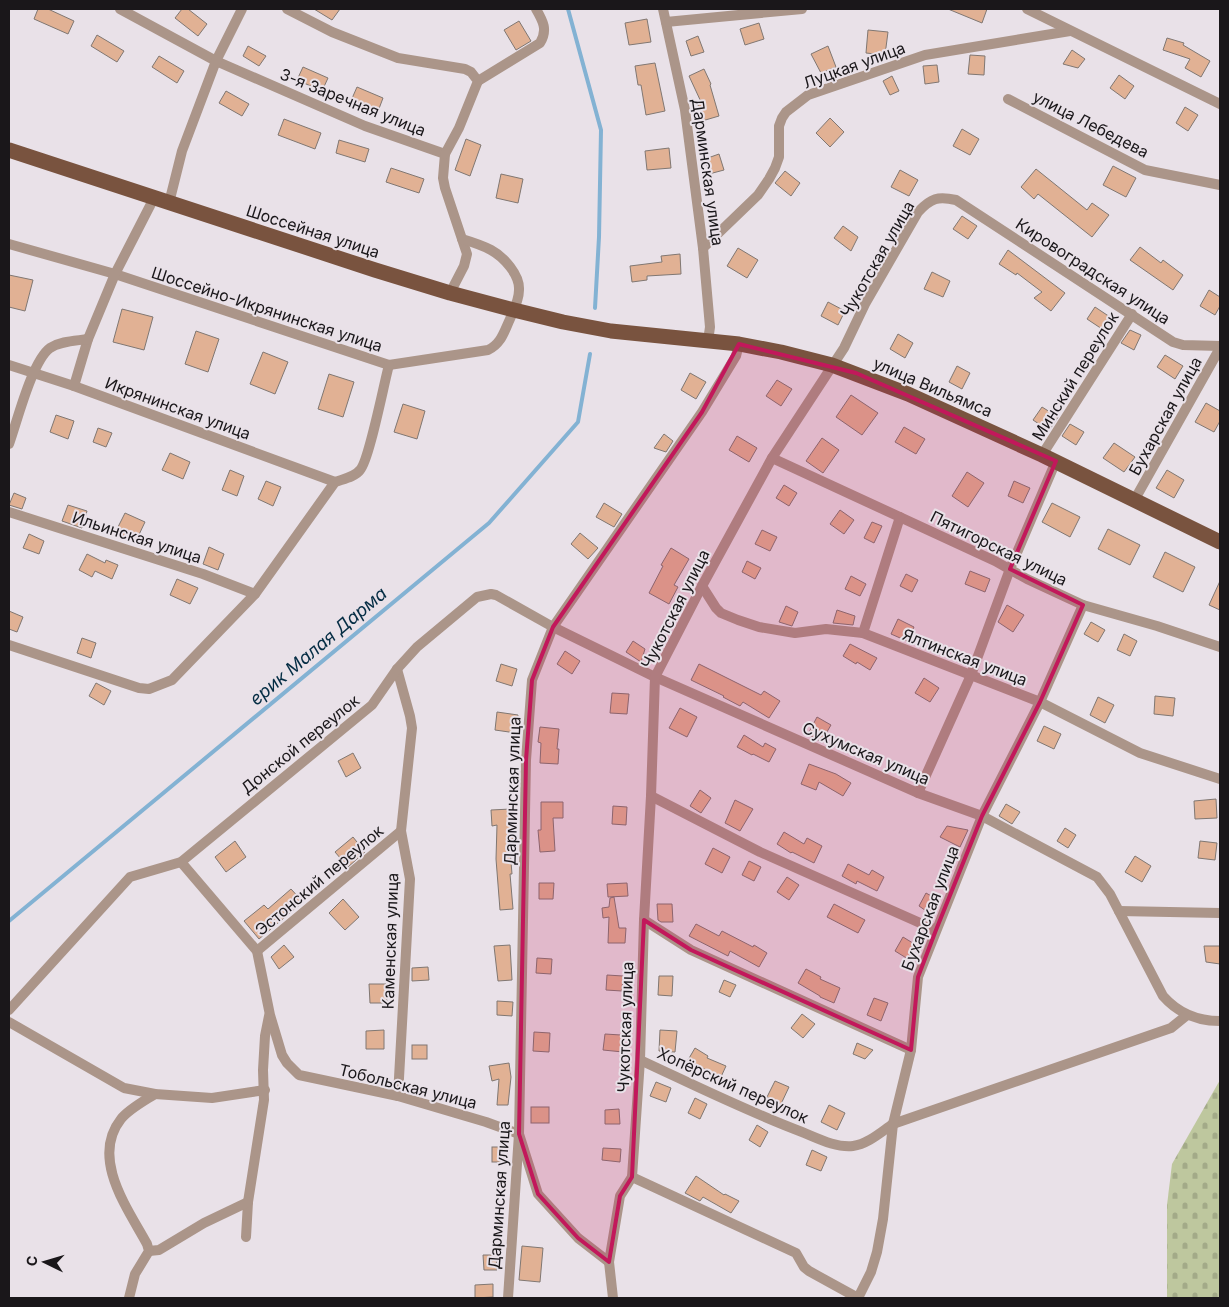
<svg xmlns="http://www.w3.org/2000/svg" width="1229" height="1307" font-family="Inter,sans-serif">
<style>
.cemetery{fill:url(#cemetery-stones)}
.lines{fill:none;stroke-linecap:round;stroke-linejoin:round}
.stream{stroke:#83b2d3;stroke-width:4}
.building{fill:#e1b194;stroke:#807772}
.street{stroke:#ab9589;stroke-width:10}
.primary{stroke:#79533f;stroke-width:15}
.marked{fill:#c2185b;fill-opacity:0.2;stroke:#c2185b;stroke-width:4;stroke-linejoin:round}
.labels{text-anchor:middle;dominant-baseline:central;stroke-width:4;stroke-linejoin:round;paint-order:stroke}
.street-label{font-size:16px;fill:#1a171a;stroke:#e9e1e8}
.water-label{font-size:18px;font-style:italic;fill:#052d44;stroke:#e9e1e8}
</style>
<defs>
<pattern id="cemetery-stones" width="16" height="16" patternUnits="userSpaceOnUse" patternTransform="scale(1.25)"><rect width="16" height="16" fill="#bec79e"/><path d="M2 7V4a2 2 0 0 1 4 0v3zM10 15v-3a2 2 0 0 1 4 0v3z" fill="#a3aa88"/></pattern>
</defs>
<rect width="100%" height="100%" fill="#e9e1e8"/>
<!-- cemetery -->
<polygon class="cemetery" points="1220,1080 1220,1298 1167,1298 1167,1205 1172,1164"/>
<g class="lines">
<!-- stream -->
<g class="stream">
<polyline points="568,9 601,130 599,237 595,308"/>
<polyline points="9,921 489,523 578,422 590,354"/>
</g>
</g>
<!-- building -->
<g class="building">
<polygon points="38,9 48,9 74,21 68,34 34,19"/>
<polygon points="182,9 188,9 207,24 198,36 175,18"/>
<polygon points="314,9 340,9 332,20"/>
<polygon points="948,9 987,9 982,23"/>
<polygon points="647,19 651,42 629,45 625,23"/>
<polygon points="519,21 531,41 516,50 504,30"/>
<polygon points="759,23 764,39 745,45 740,29"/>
<polygon points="868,30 888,32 885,55 866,53"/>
<polygon points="97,35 124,51 117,62 91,46"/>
<polygon points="698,36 704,52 691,56 686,41"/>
<polygon points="1167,38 1184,43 1183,45 1210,61 1201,77 1185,68 1190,59 1163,50"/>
<polygon points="248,46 266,56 259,66 243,56"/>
<polygon points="828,46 836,67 821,73 811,54"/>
<polygon points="1072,50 1085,59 1078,68 1063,64"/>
<polygon points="970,55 985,56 984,75 968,74"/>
<polygon points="159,56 184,71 177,83 152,67"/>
<polygon points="655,63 665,111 646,115 641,85 638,85 635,66"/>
<polygon points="937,65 939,82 925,84 923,66"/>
<polygon points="303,67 328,78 322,91 297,80"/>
<polygon points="704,69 711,84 710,85 719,116 702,121 698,105 702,104 689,76"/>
<polygon points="1119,75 1134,86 1125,99 1110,88"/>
<polygon points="892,76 899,91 890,95 883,81"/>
<polygon points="357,87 383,98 377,114 350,103"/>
<polygon points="226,91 249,104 242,116 219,103"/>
<polygon points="1185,107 1198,115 1188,131 1176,123"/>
<polygon points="830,118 844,132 830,147 816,133"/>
<polygon points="284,119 321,133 315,149 278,135"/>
<polygon points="962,129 979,139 970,155 953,146"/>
<polygon points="466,139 481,145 470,176 455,170"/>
<polygon points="339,140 369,149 365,162 336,153"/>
<polygon points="669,148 671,168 647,170 645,151"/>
<polygon points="719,154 724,170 709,174 705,159"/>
<polygon points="1113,166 1136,178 1126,197 1103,185"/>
<polygon points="391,168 424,179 419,193 386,182"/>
<polygon points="1036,169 1087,210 1092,203 1109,215 1092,237 1038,194 1034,199 1021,187"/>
<polygon points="900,170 918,180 909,196 891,187"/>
<polygon points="785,171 800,183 791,196 775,183"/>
<polygon points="501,174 523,179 518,203 496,198"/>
<polygon points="962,216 977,226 968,239 953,229"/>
<polygon points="843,226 858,237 851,251 834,238"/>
<polygon points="1140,247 1161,263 1163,260 1183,275 1173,290 1130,260"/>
<polygon points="738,248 758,260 747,278 727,266"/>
<polygon points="1008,250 1065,293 1051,311 1034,298 1042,292 1017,273 1016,275 999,264"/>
<polygon points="680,254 681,274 647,276 647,280 632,282 630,266 662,262 661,256"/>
<polygon points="932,272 950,281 943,297 924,289"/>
<polygon points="9,275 33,280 25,311 9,307"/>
<polygon points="1209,290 1220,297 1220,306 1215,315 1200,306"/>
<polygon points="828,302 845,311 838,325 821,316"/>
<polygon points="1095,307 1110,317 1102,329 1087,319"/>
<polygon points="122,309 153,317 144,350 113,342"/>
<polygon points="1130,330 1141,335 1134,350 1121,343"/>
<polygon points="196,331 219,339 208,372 185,364"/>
<polygon points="898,334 913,343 905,358 890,349"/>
<polygon points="263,352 288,362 275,394 250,384"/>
<polygon points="1165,355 1183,366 1175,379 1157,367"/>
<polygon points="957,366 970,373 962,389 949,382"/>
<polygon points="690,373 706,382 696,399 681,390"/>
<polygon points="329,374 354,382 343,417 318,409"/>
<polygon points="777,380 792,389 781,406 766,396"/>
<polygon points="851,395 878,413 862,435 836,417"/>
<polygon points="1206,403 1220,411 1220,421 1214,432 1195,422"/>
<polygon points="403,404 425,411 417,439 394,432"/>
<polygon points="1042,407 1058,417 1050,429 1048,430 1033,420"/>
<polygon points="56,415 74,421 68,439 50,432"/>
<polygon points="1070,424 1084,432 1076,445 1062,436"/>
<polygon points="904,427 925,439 916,454 895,442"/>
<polygon points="98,428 112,433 106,447 93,442"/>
<polygon points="664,434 673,441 666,452 654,448"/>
<polygon points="737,436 757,448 749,462 729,450"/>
<polygon points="822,438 839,450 823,473 806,461"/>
<polygon points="1114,443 1135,457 1124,472 1103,458"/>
<polygon points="170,453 190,462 183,479 162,470"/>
<polygon points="230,470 244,476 237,496 222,490"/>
<polygon points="1167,470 1184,480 1174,498 1156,488"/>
<polygon points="967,472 984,483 968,507 952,496"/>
<polygon points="266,481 281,487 273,506 258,499"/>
<polygon points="1014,481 1030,488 1023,503 1008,496"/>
<polygon points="784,485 797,493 789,506 776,498"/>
<polygon points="14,493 26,498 22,509 9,505"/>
<polygon points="604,503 622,514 614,527 596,517"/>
<polygon points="1052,503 1080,517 1070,537 1042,522"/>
<polygon points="68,505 87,511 82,528 62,521"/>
<polygon points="840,510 854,520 844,534 830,524"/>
<polygon points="125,513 145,522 135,543 115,533"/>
<polygon points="872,522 882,526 874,543 864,538"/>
<polygon points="1108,529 1140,545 1130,565 1098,549"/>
<polygon points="762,530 777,537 770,551 755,544"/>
<polygon points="580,533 598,548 588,559 571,544"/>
<polygon points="29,534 44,541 39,554 23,548"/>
<polygon points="209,547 224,554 218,570 203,564"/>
<polygon points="671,548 689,559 674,585 678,587 669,604 649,593 663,566 661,565"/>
<polygon points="1165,552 1195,567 1183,592 1153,577"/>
<polygon points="87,554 105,563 106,560 118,565 112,579 95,571 92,577 79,570"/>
<polygon points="747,561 761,568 755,579 742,572"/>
<polygon points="970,571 990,579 985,592 965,584"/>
<polygon points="906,574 918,580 912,592 900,586"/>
<polygon points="851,576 866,584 860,596 845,589"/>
<polygon points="177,579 198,588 190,604 170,595"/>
<polygon points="1220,581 1220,610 1209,605"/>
<polygon points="1007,605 1024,615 1013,632 998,622"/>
<polygon points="786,606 798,612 792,626 779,622"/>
<polygon points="837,610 855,616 853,625 833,623"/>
<polygon points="9,611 23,617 17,632 9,629"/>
<polygon points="898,619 914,627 907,641 891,634"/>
<polygon points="1091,622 1105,630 1098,642 1084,634"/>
<polygon points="1124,634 1137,641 1130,656 1117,650"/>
<polygon points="82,638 96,643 91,658 77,653"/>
<polygon points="633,641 645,649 641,662 626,652"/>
<polygon points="850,644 877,658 870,670 857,662 856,664 843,656"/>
<polygon points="565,651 580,661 572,674 557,664"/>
<polygon points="501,664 517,669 512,686 496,681"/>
<polygon points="699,664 761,695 764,691 780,701 769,718 743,702 740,706 723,697 724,696 691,680"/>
<polygon points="924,678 939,688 930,702 915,693"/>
<polygon points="96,683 111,691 104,705 89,696"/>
<polygon points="612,693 629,694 627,714 610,713"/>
<polygon points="1155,696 1175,698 1173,716 1154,714"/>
<polygon points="1098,697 1114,705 1105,723 1090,715"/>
<polygon points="680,708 697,717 687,737 669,728"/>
<polygon points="497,712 518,715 516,733 495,730"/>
<polygon points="817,717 831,725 821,742 808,734"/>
<polygon points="1044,726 1061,734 1054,749 1037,741"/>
<polygon points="540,727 559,729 557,749 559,749 558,764 540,763 541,743 538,742"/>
<polygon points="744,735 763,747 765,743 776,749 769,762 753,754 752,755 737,747"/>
<polygon points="353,753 361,768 346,777 338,761"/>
<polygon points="809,764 836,774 851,783 843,796 819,782 816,790 801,784"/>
<polygon points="700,790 711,798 701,813 690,806"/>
<polygon points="1216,799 1217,818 1195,819 1194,801"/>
<polygon points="735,800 753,809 740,831 725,823"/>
<polygon points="541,802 563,802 563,818 553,818 555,851 540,852 538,830 541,830"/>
<polygon points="1006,804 1020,812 1012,824 999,816"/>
<polygon points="613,806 627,807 626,825 612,824"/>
<polygon points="511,809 513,830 513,850 510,850 512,874 510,874 513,909 500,910 496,859 497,825 492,826 491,810"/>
<polygon points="947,826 968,830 960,847 940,837"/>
<polygon points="1065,828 1076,835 1068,848 1057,841"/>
<polygon points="784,832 804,844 807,838 822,846 814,863 792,852 791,853 777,844"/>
<polygon points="353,837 365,852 348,867 335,852"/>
<polygon points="235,841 246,857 226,872 215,857"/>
<polygon points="1200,841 1217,843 1215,860 1198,858"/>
<polygon points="713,848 730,857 722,873 705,864"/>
<polygon points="1135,856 1151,866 1142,882 1125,872"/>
<polygon points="749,861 761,867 754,881 742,875"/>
<polygon points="848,864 869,875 872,870 884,877 877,891 857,881 856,884 842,876"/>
<polygon points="787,877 799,885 789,900 777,892"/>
<polygon points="539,883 554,883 553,899 539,899"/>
<polygon points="627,883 628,896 608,897 607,884"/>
<polygon points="291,889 303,902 259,939 244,921 264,905 268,909"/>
<polygon points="926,893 940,901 932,915 919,906"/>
<polygon points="614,897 619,928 626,928 625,943 608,943 609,917 603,918 602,908 609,907 610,898"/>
<polygon points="343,899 359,917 345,930 329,913"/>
<polygon points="657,904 672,904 673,922 661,922 658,920"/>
<polygon points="834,904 865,920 858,933 827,917"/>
<polygon points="696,924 719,936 722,931 753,947 754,945 767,953 759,967 730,951 728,956 689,936"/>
<polygon points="903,937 916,945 908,959 895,951"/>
<polygon points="284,945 294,957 279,969 271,957"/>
<polygon points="510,945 512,980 498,981 494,946"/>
<polygon points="1204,946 1220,946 1220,964 1206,962"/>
<polygon points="537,958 552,959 551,974 536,973"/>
<polygon points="428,967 429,980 412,981 412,968"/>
<polygon points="806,969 821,977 820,979 840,988 834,1003 820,997 820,996 798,983"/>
<polygon points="607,975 623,976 622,991 606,990"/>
<polygon points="659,976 673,976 672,996 658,995"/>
<polygon points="724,980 736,985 730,997 719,992"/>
<polygon points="369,984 386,984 387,1003 370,1003"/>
<polygon points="874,998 888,1003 881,1021 867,1015"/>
<polygon points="497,1001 513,1002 512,1016 497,1015"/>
<polygon points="802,1014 815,1024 803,1038 791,1028"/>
<polygon points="384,1030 384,1049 366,1049 366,1031"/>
<polygon points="660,1030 677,1031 675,1052 659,1051"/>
<polygon points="534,1032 550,1033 549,1052 533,1051"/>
<polygon points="605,1034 621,1035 623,1052 603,1050"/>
<polygon points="857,1043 873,1050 865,1059 853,1054"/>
<rect x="412" y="1045" width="15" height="14"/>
<polygon points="695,1048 708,1056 707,1058 726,1066 720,1079 707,1073 708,1071 688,1060"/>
<polygon points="509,1063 511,1077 508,1105 497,1105 499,1079 492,1081 489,1066"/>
<polygon points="775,1081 789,1087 781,1104 767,1097"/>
<polygon points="656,1082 671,1088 666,1102 650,1096"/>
<polygon points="695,1098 707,1104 700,1119 688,1113"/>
<polygon points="829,1105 845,1113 837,1130 821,1122"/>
<rect x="531" y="1107" width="18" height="16"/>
<polygon points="619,1109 620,1124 605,1124 605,1110"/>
<polygon points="757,1125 768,1132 760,1147 749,1140"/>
<rect x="492" y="1147" width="15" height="15"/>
<polygon points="603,1148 621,1149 620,1162 602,1160"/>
<polygon points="812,1150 827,1157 821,1171 806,1165"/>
<polygon points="696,1176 724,1195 725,1194 739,1201 731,1213 703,1197 700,1201 685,1193"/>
<polygon points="522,1246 543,1248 540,1282 519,1280"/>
<polygon points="483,1255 496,1255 497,1270 484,1270"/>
<polygon points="493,1284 493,1297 475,1298 475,1285"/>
</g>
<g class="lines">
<!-- street -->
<g class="street">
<polyline points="120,9 216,61 365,126 445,154 443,178 445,188 467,254 464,266 450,293"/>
<polyline points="287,9 332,32 398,58 465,69 471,72 478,81 459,128 445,154"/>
<polyline points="663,9 685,110 703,248 710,327 708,341"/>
<polyline points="1027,9 1220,104"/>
<polyline points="666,22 802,9"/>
<path d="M478,81L540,43C548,30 543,21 536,9"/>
<polyline points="1008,99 1145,170 1220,185"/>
<polyline points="169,203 182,151 216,61 242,9"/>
<path d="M9,244L115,274L389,365L488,350C501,344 504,332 510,319C514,310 519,300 519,290C520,275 504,257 491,250C482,245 472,242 462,239"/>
<polyline points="703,248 758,195 769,179 775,168 779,157 779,126 782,118 786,112 808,95 925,55 1070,31"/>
<polyline points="9,365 74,386 335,482"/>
<polyline points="74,386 88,339 115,274 154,198"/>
<path d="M9,444C17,422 32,361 50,348C61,341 75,341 88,339"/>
<polyline points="1042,455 1132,314"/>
<polyline points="772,458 995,561 1027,579 1083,605 1157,626 1220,647"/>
<polyline points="1135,499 1220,348"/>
<polyline points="9,512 203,574 255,594"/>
<polyline points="702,586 716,608 721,613 738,620 759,627 795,633 826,629 863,633 1040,702 1140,753 1220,779"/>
<polyline points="863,633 900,517"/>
<path d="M9,645L139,688L149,689L172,680L255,594L335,482C343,479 355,477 360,470C369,461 384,383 389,365"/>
<polyline points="397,669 410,716 412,728 401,831 410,879 398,1096"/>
<polyline points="918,793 971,675 1010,569 1056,461"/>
<polyline points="651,796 760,852 936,930"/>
<polyline points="181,862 257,951 270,1015 282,1055 287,1063 299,1075 398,1096 486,1122 519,1134 538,1194 578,1238 609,1262 620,1196 632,1177 796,1253 804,1267 809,1271 858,1298"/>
<polyline points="1119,911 1220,913"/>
<polyline points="644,920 691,950 911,1050"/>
<polyline points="257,951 401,831"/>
<path d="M9,1010L130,877L181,862L372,705L397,669L417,647L477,597L491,594L496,595L553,627L655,677L918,793L982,816L1097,877L1110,894L1163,996C1178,1013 1198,1021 1220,1021"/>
<polyline points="9,1022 124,1088 155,1094 212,1098 265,1090"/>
<path d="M640,1060C694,1085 746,1111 802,1132C817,1138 836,1148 853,1146C868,1144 881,1132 893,1124L1171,1028L1187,1015"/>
<path d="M632,1177L640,1060L644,920L651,796L655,677L702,586L772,458L844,348L865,304L918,212C931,198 938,196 956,200L1173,342L1183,345L1220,346"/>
<polyline points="246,1237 248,1202 264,1100 263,1070 265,1036 269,1016"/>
<polyline points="149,1251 159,1250 204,1223 248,1202"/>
<polyline points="609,1262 613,1298"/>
<path d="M129,1298L135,1274L149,1251L147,1244C128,1209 90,1158 121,1119C129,1109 144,1101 155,1094"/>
<polyline points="508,1298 519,1134 526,760 532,680 553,627 702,412 736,356 739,344"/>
<polyline points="858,1298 871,1272 877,1252 883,1219 893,1124 911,1050 918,977 982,816 1040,702 1083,605"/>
</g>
<!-- primary -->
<polyline class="primary" points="9,150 375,270 450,293 514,310 563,322 611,331 739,344 781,352 832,365 908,394 1042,455 1220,542"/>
</g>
<!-- marked area -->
<path class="marked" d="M739,344L856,373L1056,461L1010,569L1083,605L1040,702L982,816L936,930L918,977L911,1050L691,950L644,920L632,1177L620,1196L609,1262L578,1238L538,1194L519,1134L526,760L532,680L553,627L702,412Z"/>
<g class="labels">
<!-- street labels -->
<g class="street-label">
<text transform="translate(854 65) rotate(-20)">Луцкая улица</text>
<text transform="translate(353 102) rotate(22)">3-я Заречная улица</text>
<text transform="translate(1091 124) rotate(27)">улица Лебедева</text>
<text transform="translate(708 172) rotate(82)">Дарминская улица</text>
<text transform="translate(313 231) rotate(18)">Шоссейная улица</text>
<text transform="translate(877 259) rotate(-60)">Чукотская улица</text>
<text transform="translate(1093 271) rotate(33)">Кировоградская улица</text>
<text transform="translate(267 309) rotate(18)">Шоссейно-Икрянинская улица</text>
<text transform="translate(1075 376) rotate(-58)">Минский переулок</text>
<text transform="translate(933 387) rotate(23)">улица Вильямса</text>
<text transform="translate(178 408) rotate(20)">Икрянинская улица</text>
<text transform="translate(1165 416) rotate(-61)">Бухарская улица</text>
<text transform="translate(137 537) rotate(18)">Ильинская улица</text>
<text transform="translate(999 548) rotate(26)">Пятигорская улица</text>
<text transform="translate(675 609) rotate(-63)">Чукотская улица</text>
<text transform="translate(965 657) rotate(21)">Ялтинская улица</text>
<text transform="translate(300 744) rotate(-39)">Донской переулок</text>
<text transform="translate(866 753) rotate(23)">Сухумская улица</text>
<text transform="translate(512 791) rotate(-88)">Дарминская улица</text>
<text transform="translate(319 880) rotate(-40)">Эстонский переулок</text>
<text transform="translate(930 908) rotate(-69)">Бухарская улица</text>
<text transform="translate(390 941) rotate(-88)">Каменская улица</text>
<text transform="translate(625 1027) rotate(-88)">Чукотская улица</text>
<text transform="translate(733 1085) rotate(24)">Хопёрский переулок</text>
<text transform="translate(408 1086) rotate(14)">Тобольская улица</text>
<text transform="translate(499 1195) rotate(-86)">Дарминская улица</text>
</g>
<!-- water labels -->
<g class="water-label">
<text transform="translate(318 646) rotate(-40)">ерик Малая Дарма</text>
</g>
</g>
<!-- border -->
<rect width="1229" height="1307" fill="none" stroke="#1a171a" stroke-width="20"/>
<!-- north arrow -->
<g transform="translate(45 1262) rotate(275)" stroke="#e9e1e8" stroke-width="4" paint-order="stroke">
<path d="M0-4L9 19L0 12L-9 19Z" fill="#1a171a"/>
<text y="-8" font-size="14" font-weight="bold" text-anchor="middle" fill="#1a171a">С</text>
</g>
</svg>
